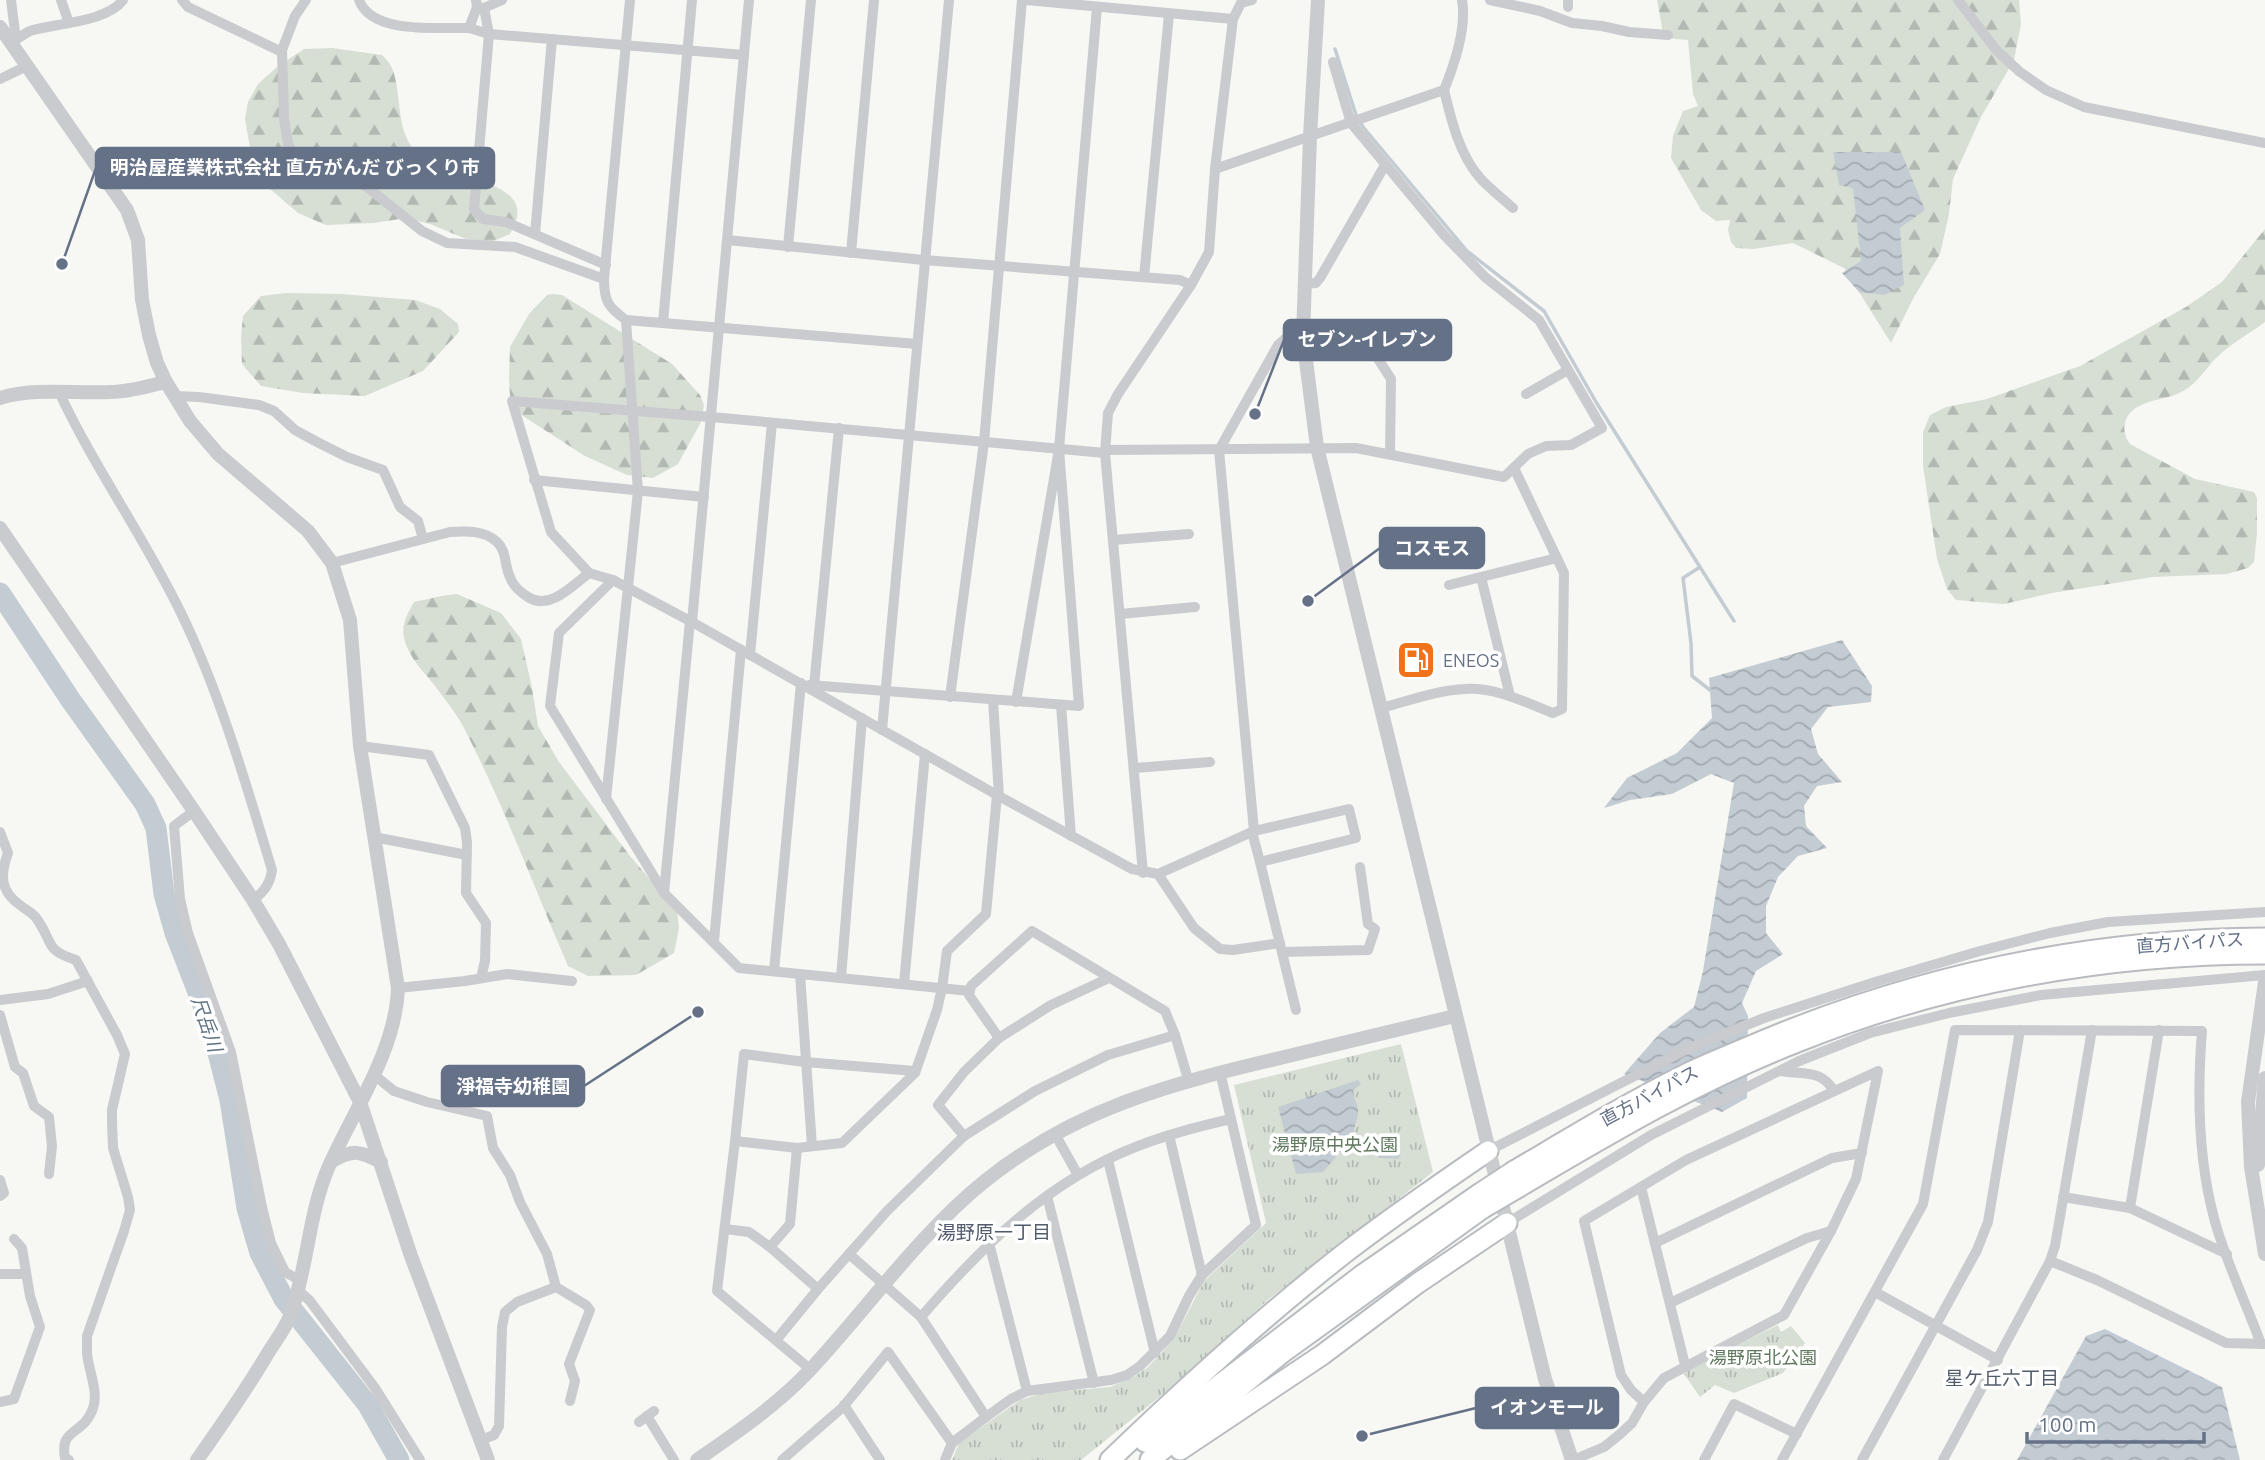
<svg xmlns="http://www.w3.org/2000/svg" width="2265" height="1460" font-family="Ubuntu,'Noto Sans JP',sans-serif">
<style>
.forest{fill:url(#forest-firs)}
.park{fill:url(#park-tufts)}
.water{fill:url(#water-waves)}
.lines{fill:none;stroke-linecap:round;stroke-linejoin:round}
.stream{stroke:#c4ccd3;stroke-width:3.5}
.river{stroke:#c4ccd3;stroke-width:21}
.trunk-casing{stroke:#b8bbbf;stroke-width:23}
.minor{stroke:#c9cbcf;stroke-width:10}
.tertiary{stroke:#c9cbcf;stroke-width:14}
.trunk{stroke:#fff;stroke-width:19}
.trunk-bridge-casing{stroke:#b8bbbf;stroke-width:23;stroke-linecap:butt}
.trunk-bridge{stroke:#fff;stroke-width:19}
.labels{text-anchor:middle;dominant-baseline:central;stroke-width:7;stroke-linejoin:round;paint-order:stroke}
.poi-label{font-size:18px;fill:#647187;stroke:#fff;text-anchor:start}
.street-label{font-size:18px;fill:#647187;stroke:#fff}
.park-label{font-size:18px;fill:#60795f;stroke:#fff}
.water-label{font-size:19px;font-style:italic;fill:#5f7383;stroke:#fff}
.neighbourhood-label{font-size:19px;fill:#525c6c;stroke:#fff}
.leader{fill:none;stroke:#647187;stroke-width:2.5}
.callout-dot{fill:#647187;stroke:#fff;stroke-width:2.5}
.callout{fill:#647187;stroke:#647187;stroke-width:2.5}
.callout-label{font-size:19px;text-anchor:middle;font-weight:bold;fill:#fff}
</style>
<defs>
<pattern id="forest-firs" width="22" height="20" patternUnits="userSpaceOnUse" patternTransform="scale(1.75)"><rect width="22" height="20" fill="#d7dfd4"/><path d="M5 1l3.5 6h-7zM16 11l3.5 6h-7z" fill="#b2b9b2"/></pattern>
<pattern id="park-tufts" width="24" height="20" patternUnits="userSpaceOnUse" patternTransform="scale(1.75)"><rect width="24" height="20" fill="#d7dfd4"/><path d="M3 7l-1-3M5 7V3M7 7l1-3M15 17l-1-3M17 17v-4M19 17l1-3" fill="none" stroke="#b2b9b2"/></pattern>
<pattern id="water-waves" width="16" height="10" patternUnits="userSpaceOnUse" patternTransform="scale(1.75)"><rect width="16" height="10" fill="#c4ccd3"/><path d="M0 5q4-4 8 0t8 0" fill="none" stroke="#a3aab1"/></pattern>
</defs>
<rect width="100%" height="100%" fill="#f7f7f4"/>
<!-- forest -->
<g class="forest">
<polygon points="1657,0 2019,0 2021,24 2014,60 1981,117 1953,179 1949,214 1940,254 1914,297 1891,343 1844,268 1793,243 1753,249 1736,248 1731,242 1728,230 1730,220 1716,221 1701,210 1671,158 1673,136 1683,111 1698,106 1693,94 1688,40 1664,38"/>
<path d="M332,48L382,55C385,58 390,63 392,68C403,95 394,133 419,155C440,173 512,180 517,208C519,218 514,226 510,234L491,242L466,239L430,224L406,218L374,223L326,225L298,213L255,176L245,119L248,102L258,84L278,66L304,49Z"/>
<path d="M2265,229V322C2250,333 2231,344 2217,357C2206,368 2197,384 2183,391C2168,400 2146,399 2133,410C2122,419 2122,434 2130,444L2195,479L2254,492L2257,498V533L2254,562L2248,568L2227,574L2153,577L2052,593L2004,604L1956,600L1947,589L1937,559L1923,466V432L1930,415L1946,407L1987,399L2080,366L2186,307L2222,282Z"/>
<polygon points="286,293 342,294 415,300 440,309 458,324 459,332 423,371 365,396 303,393 261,386 242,364 241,338 243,316 261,296"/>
<polygon points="553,294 562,295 672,364 700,395 704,405 701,422 678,464 653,478 627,475 585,456 523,416 510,397 509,375 510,347 529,314 547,295"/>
<path d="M457,594L501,613L521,639L532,688L538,726L559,762L630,856L677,911L679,928L674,953L636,975L588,976L568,966C534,887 504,806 465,730C458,716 447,702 438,690C427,675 414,664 407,647C399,629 405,618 414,602C429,599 442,595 457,594Z"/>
</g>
<!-- park -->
<g class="park">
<polygon points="1401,1044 1433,1172 1269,1299 1183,1378 1081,1460 952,1460 959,1443 1020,1400 1043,1393 1110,1387 1135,1376 1147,1368 1174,1339 1204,1281 1266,1223 1234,1085"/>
<polygon points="1778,1325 1781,1332 1791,1326 1805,1343 1783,1373 1734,1393 1715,1385 1700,1397 1684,1374 1692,1367"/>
</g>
<!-- water -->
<g class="water">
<polygon points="1833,152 1901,152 1925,210 1900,228 1904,285 1884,295 1859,292 1842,273 1861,261 1853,188 1839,185"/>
<polygon points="1842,640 1872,686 1871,702 1828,707 1811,729 1818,754 1842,782 1817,786 1804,806 1806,826 1827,848 1798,856 1778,877 1766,906 1766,933 1783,954 1756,971 1742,1003 1748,1016 1747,1098 1722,1112 1624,1074 1660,1033 1694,1007 1703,971 1734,783 1711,774 1672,794 1630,800 1604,808 1627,778 1677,753 1712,718 1709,678"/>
<path d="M1358,1080L1361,1084L1352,1091C1353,1098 1359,1105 1358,1113C1357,1126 1348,1133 1361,1144H1372L1383,1151L1395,1150L1401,1155L1398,1159L1379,1158L1372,1153L1363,1154L1351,1150L1341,1151L1323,1172L1296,1174L1278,1107Z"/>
<polygon points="2105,1329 2222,1387 2240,1460 2017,1460 2086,1336"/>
</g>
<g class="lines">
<!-- stream -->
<g class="stream">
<polyline points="1335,49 1356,115 1363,127 1467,251 1544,311 1596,402 1734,621"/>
<polyline points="1700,567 1683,578 1691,643 1692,676 1710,690"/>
</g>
<!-- river -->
<polyline class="river" points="0,593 70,699 145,804 156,828 164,894 175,933 203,1005 218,1053 230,1100 247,1208 260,1253 284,1299 368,1405 399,1460"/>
<!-- trunk casing -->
<g class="trunk-casing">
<g id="trunk">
<path d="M1514,1171C1572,1137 1629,1102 1690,1072C1709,1063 1729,1055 1748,1047C1913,976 2086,939 2265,938"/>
<path d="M1519,1187C1609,1134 1698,1081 1795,1043C1943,983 2106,954 2265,954"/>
<polyline points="1145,1442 1362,1275 1479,1194"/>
<polyline points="1180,1450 1322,1355 1418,1283 1507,1223"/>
<path d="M1110,1460C1186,1387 1266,1314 1350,1249C1395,1215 1441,1183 1488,1151"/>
<polyline points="1150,1460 1282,1353 1483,1208"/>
</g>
</g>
<!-- minor -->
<g class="minor">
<polyline points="11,0 16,40"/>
<polyline points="61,0 69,23"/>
<polyline points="182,0 188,7 282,52"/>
<polyline points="306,0 295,16 282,50 284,119 288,144 298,163 310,171 339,175 362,183 422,231 447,243 515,247 604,279"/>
<path d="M359,0C372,35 438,27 469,28L477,7L476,0"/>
<path d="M630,0L604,279C604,301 608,307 626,320L917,344"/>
<polyline points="1026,0 1233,19"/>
<polyline points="1490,0 1540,11 1572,23 1602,26 1629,32 1668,35"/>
<polyline points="1568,0 1568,7"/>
<polyline points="1958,0 1997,51 2020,72 2046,90 2084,107 2265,143"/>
<polyline points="479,7 484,8 502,0"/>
<polyline points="484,8 489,34 744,55"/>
<polyline points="469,28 489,34 474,209 483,219 506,222 606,265"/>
<path d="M11,43C17,39 24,34 30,31C56,23 107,22 123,0"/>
<polyline points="0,79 27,66"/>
<path d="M1444,90C1451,119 1459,154 1480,178C1490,189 1502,198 1513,208"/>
<path d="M1215,169L1444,90C1455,63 1467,28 1462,0"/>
<polyline points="535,234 552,39"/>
<polyline points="728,240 924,260 1180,280 1191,285"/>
<polyline points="788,247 811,0"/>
<polyline points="851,253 874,0"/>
<polyline points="1144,277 1169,14"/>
<polyline points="1304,284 1316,283 1320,278 1385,165"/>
<polyline points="663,323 692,0"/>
<polyline points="1306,356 1373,351 1391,379 1390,454"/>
<path d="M59,392C95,469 145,538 182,615C221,696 246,784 272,870C270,884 264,892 253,900"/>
<polyline points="1526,394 1568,370"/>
<polyline points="175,396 199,397 259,405 274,411 295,430 319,443 347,457 383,470 400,507 418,521 423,539"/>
<polyline points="1059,449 1097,7"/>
<polyline points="1105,450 1356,448 1504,477 1528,454 1546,446 1571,445 1602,428 1539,320 1485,277 1445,236 1351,123 1333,62"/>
<polyline points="1105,453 711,417 512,401 551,532 589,573 613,580 692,622 997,795 1132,869 1158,874 1254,831 1219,450 1278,345 1286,338 1303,337"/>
<polyline points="534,480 704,497"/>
<polyline points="1113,540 1189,534"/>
<path d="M332,563L450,532C465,531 485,530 497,542C507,551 504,565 510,577C513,586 520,592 528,597C549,611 572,586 589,573"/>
<polyline points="1481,577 1510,696"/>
<polyline points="613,580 559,633 550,706 664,893 739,968 970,991"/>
<polyline points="1449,585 1557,558"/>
<polyline points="1120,614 1195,607"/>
<polyline points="692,622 749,0"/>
<polyline points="750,655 772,423"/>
<polyline points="809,685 1079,706 1059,449 1016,702"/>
<polyline points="814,686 839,428"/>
<polyline points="950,697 984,442 1022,0"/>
<polyline points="993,700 999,796"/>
<polyline points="1061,705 1071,836"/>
<path d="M1381,708C1408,701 1437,690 1465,689C1495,687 1525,702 1553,713L1562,709L1564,573L1514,468"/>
<polyline points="882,730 949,0"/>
<polyline points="360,746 429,755 434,765 465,828 467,842 466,893 486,923 485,961 481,978"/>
<polyline points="1135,768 1210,762"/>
<polyline points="606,799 638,491 626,320"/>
<polyline points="194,811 174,826 180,899 188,933 231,1052 262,1207 271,1243 285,1272 301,1281"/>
<path d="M0,832L8,853C0,875 0,891 20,905C26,910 33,913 37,919C54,943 44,950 76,960L117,1035L125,1054L112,1110V1123L113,1148L128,1197L130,1210L124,1231L87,1336C87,1341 87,1347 87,1353C88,1369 99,1392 93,1408C84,1436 59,1427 65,1458L69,1460"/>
<polyline points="1252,832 1260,862 1356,838 1349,809 1254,831"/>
<polyline points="374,837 467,855"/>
<polyline points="1260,862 1296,1010"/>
<polyline points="1143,873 1105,453 1108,413 1118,394 1191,285 1209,252 1215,169 1233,19 1241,3 1252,0"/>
<polyline points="1158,874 1194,928 1220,949 1233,950 1280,943"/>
<polyline points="664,893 690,621"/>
<polyline points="714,941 741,650"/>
<polyline points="1282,952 1368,950 1375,929 1368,924 1360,867"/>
<polyline points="774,971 801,683"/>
<polyline points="800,974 812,1146"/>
<polyline points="841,978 862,718"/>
<polyline points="1109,978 1051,1005 999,1038 969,995 971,986 1032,931 1165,1011 1175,1035"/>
<polyline points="904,984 925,754"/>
<polyline points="398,988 465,981 507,974 572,981"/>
<polyline points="0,1000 48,994 88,981"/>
<polyline points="0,1015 15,1067 23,1073 34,1106 49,1117 52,1146 49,1174"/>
<path d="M1781,1071C1805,1075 1821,1069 1834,1091"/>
<polyline points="373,1074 394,1091 427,1102 487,1116 493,1148 510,1175 520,1202 547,1254 556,1287 586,1305 590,1310 569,1364 575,1381 570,1401"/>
<polyline points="1055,1134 1078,1175"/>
<polyline points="1169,1135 1202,1275"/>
<polyline points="964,1136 938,1105 964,1072 999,1038"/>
<polyline points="735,1141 744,1054 805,1062 915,1071"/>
<polyline points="1488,1151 1689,1048 1764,1018 1875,982 1980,951 2050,933 2108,922 2265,912"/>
<polyline points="1108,1160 1155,1353"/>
<polyline points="0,1180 4,1193 0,1196"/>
<polyline points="1641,1187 1685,1365"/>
<polyline points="1047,1196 1094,1383"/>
<polyline points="2063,1197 2130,1208 2227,1254"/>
<polyline points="2130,1208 2159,1030"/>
<polyline points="1507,1223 1651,1135 1799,1061 1870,1033 1949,1013 2041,995 2265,975"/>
<polyline points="725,1229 749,1232 770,1247 790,1224 797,1148"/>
<polyline points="989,1243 1027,1391"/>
<polyline points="1655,1243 1832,1158 1862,1153"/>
<polyline points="770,1247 818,1289 777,1339"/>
<polyline points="849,1254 921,1317"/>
<polyline points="2050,1261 2097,1280 2226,1343 2265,1344"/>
<polyline points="0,1274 26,1274"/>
<polyline points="818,1289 887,1211 964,1136 1035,1091 1108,1055 1175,1035 1188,1079"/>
<polyline points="298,1290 310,1301 375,1388 420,1460"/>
<polyline points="1875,1292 1998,1360"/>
<polyline points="1670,1303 1807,1238 1831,1231"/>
<polyline points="810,1369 717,1291 735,1141 797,1148 842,1143 915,1073 937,1010 942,988 947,951 986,914 997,795"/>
<polyline points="0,1402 14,1399 40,1327 30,1296 22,1248 14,1239"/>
<polyline points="844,1405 880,1460"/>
<polyline points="647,1416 674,1460"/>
<path d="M986,1417L921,1317C982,1246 1049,1180 1138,1146C1169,1134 1200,1126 1231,1119"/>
<polyline points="639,1422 654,1411"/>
<polyline points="481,1440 494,1435 499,1426 502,1327 505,1312 517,1302 556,1287"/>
<polyline points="782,1460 843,1407 888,1352 952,1443"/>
<polyline points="945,1460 952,1443 986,1417 1011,1399 1027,1391 1111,1380 1127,1375 1140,1366 1170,1336 1189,1296 1202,1275 1256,1225 1220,1072"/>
<polyline points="1573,1460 1604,1447 1619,1435 1632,1423 1644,1402 1664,1378 1784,1315 1831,1231 1856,1179 1878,1071 1686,1160 1584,1221 1621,1375 1631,1390 1644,1402"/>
<polyline points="1704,1460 1734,1404 1797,1434"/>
<path d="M1782,1460L1923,1204L1955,1030L2202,1031C2197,1093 2198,1158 2214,1218C2225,1260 2246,1303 2261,1344"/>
<polyline points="1862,1460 1977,1250 1988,1222 2020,1030"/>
<polyline points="1943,1460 2050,1261 2055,1246 2092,1030"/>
</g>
<!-- tertiary -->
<g class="tertiary">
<polyline points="1318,0 1310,136 1303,337 1317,447 1545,1379 1572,1460"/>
<path d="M0,27L127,210L138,240L142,300L149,335L157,363L166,382L190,421L218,454L308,531L332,563L350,620L360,746L398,988C396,1050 354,1110 329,1166C308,1214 308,1268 290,1316C284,1331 273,1344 265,1358C244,1393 221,1426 197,1460"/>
<path d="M0,398C35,387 75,394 111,392C129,392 148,386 166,382"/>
<polyline points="0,528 194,811 253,900 279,944 360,1102 411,1256 488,1460"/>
<polyline points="2265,982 2248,1102 2251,1167 2265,1254"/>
<path d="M332,1161C354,1149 359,1151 381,1162"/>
<polyline points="2258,1165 2265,1078"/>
<path d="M697,1460C736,1433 776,1406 809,1371C866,1310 920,1233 985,1181C1076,1108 1170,1084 1280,1058C1339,1044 1397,1030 1455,1016"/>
</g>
<!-- trunk -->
<use href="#trunk" class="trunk"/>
<!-- trunk-bridge casing -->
<g class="trunk-bridge-casing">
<g id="trunk-bridge">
<polyline points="1479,1194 1514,1171"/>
<polyline points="1483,1208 1519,1187"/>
</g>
</g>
<!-- trunk-bridge -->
<use href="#trunk-bridge" class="trunk-bridge"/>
</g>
<!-- icons -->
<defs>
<g id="fuel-square" transform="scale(2.0125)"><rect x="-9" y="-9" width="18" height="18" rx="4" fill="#f1721a" stroke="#fff"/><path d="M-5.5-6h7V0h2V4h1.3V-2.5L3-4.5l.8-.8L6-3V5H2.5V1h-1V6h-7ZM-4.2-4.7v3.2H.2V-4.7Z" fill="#fff"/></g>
</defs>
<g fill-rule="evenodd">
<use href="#fuel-square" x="1416" y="660"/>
</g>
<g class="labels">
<!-- poi labels -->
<g class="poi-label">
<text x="1443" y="660">ENEOS</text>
</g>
<!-- street labels -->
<g class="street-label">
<text transform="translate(2190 942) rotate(-4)">直方バイパス</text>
<text transform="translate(1649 1095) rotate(-28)">直方バイパス</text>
</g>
<!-- park labels -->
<g class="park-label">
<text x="1335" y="1144">湯野原中央公園</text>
<text x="1763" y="1357">湯野原北公園</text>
</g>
<!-- water labels -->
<g class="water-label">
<text transform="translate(207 1024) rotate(71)">尺岳川</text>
</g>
<!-- neighbourhood labels -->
<g class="neighbourhood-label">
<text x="994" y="1232">湯野原一丁目</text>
<text x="2002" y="1378">星ケ丘六丁目</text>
</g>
</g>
<!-- callouts -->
<path class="leader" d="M62 264L96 168M1255 414L1284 340M1308 601L1380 548M698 1012L584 1086M1362 1436L1476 1408"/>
<g class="callout-dot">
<circle cx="62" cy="264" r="7"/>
<circle cx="1255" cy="414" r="7"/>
<circle cx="1308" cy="601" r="7"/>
<circle cx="698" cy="1012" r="7"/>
<circle cx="1362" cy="1436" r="7"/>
</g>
<g class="callout">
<rect x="96" y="148" width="398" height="40" rx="7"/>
<rect x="1284" y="320" width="167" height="40" rx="7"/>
<rect x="1380" y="528" width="104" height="40" rx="7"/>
<rect x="442" y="1066" width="142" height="40" rx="7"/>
<rect x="1476" y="1388" width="142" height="40" rx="7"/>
</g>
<g class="callout-label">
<text x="295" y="174">明治屋産業株式会社 直方がんだ びっくり市</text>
<text x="1367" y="346">セブン-イレブン</text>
<text x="1432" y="555">コスモス</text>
<text x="513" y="1093">淨福寺幼稚園</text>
<text x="1547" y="1414">イオンモール</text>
</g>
<!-- scale -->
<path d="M2027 1432v10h177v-10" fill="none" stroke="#647187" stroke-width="3.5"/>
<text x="2038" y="1432" font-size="21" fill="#647187" stroke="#ffffff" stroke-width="5" paint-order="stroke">100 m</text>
</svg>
